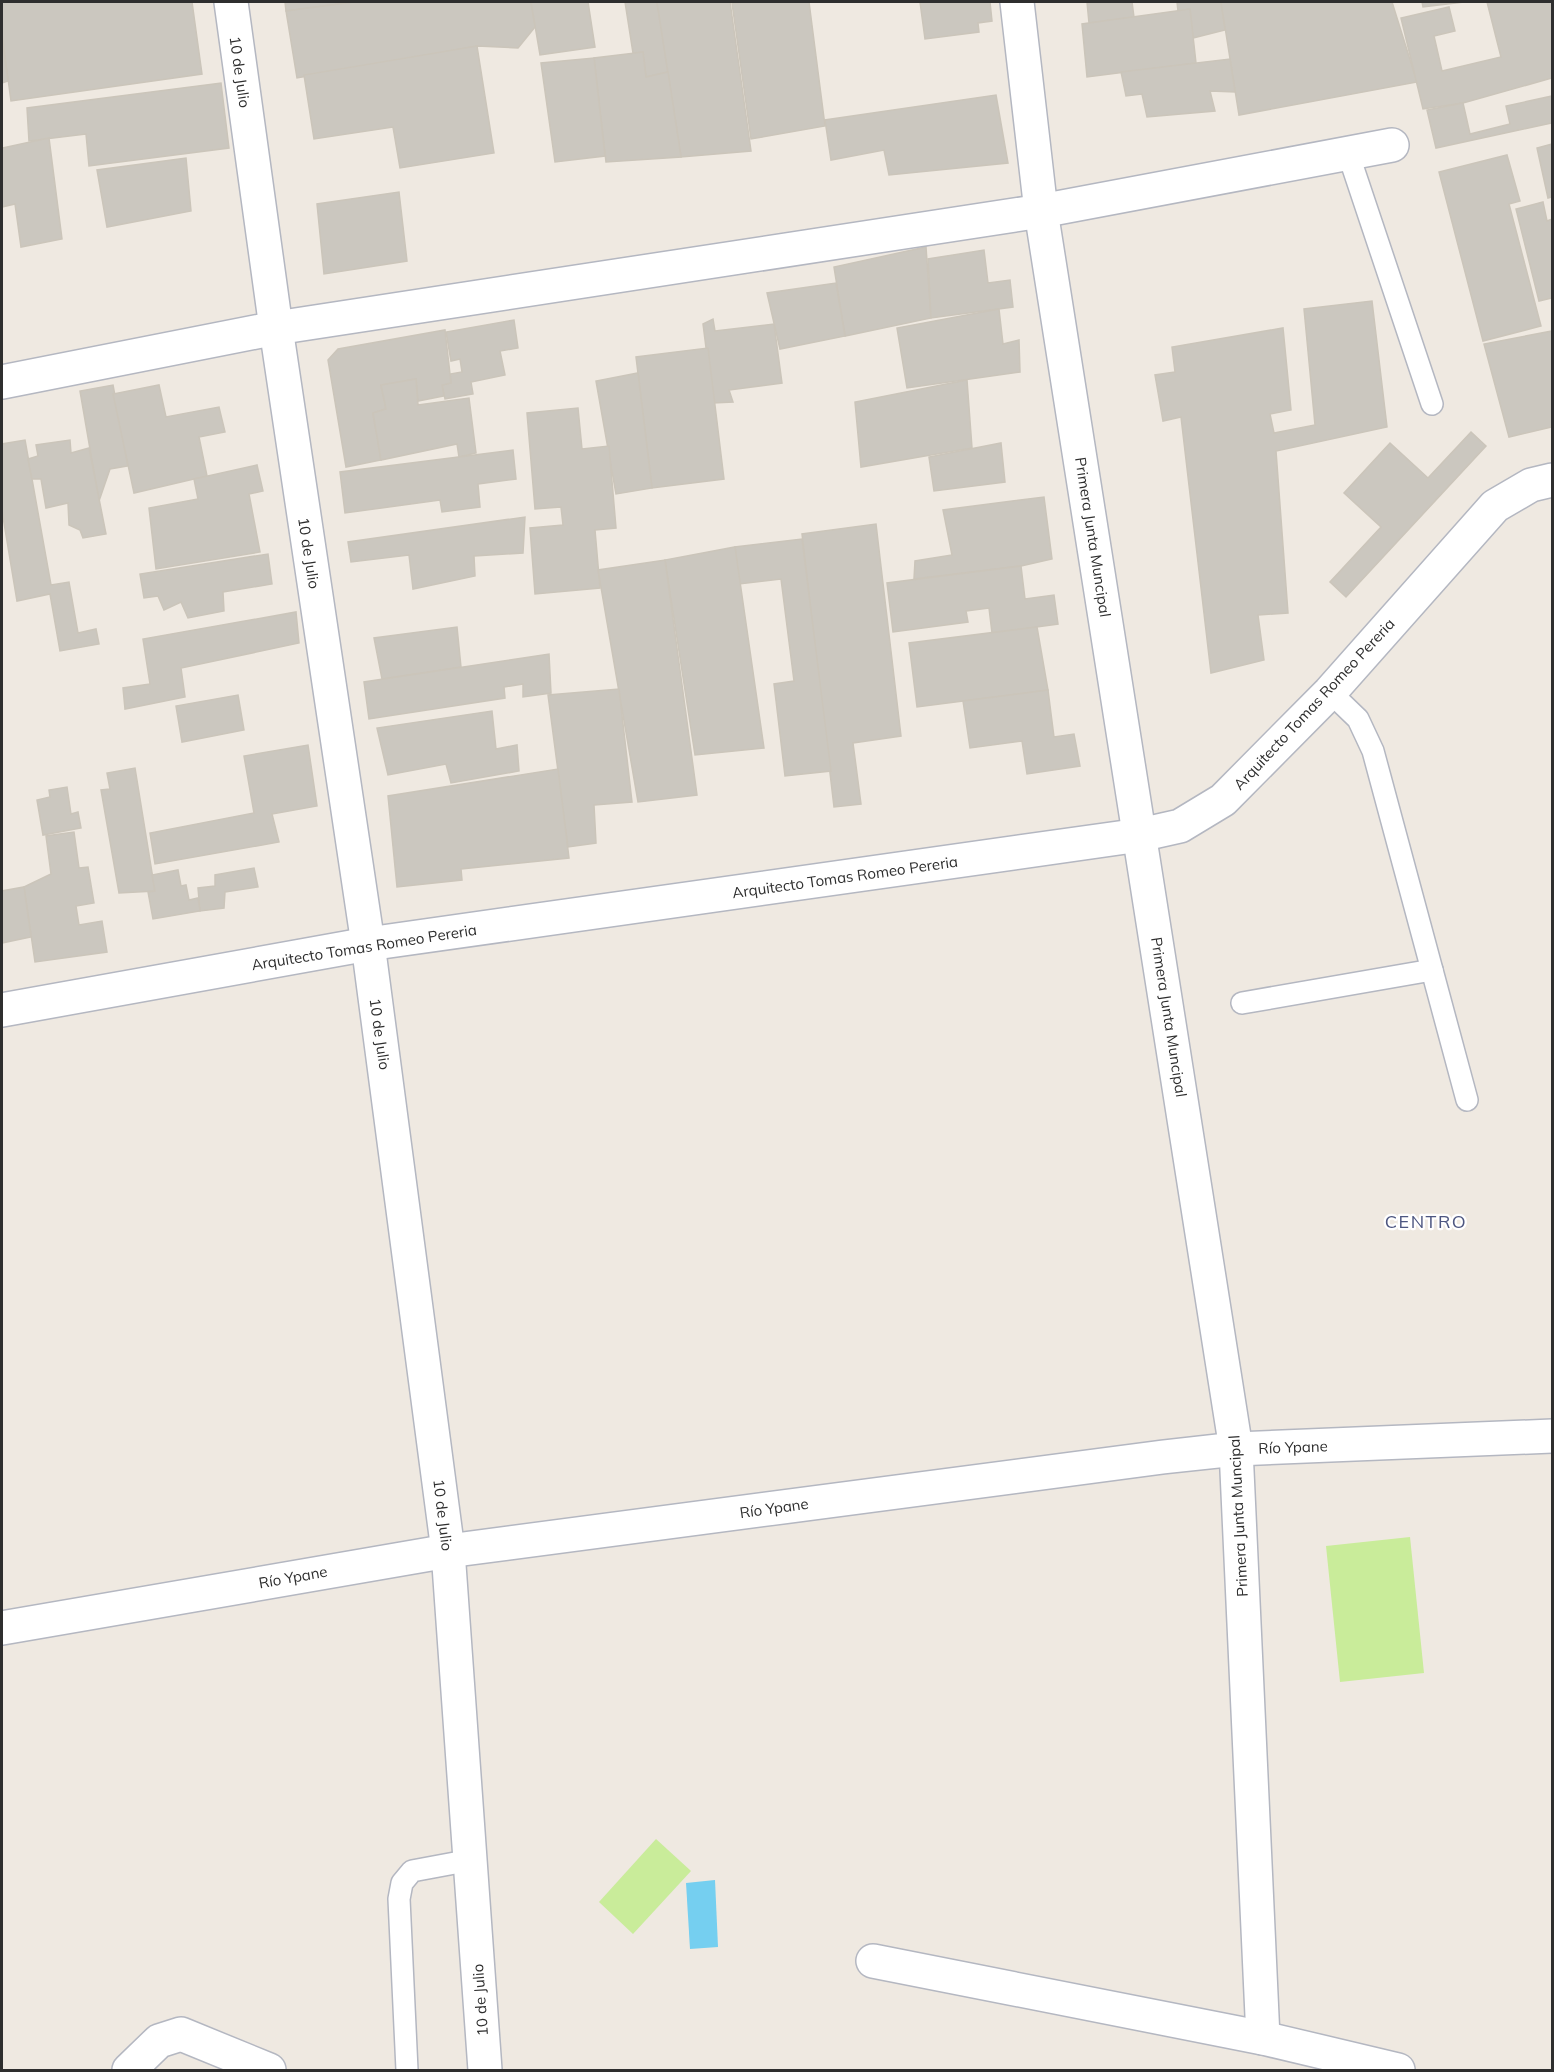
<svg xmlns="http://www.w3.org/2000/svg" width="1554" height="2072" font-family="Mulish,sans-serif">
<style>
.pitch{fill:#c9ec9a}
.water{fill:#75cff0}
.building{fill:#cbc7bf;stroke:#cbc5ba;stroke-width:1.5}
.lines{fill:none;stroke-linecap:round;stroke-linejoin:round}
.lane-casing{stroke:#b4b7c1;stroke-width:24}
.street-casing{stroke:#b4b7c1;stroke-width:36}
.secondary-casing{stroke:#b4b7c1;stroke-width:36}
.lane{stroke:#fff;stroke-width:21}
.street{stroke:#fff;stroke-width:33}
.secondary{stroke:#fff;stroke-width:33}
.labels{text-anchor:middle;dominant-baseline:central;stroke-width:4.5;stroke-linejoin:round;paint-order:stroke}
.street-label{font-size:15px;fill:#2e2e2e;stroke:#fff}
.quarter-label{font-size:18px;letter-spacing:1.5px;fill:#4d5680;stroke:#fff}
</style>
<rect width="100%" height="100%" fill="#efe9e1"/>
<!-- pitch -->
<g class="pitch">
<polygon points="1410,1537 1424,1673 1340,1682 1326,1546"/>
<polygon points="656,1839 691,1871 633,1934 599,1902"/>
</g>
<!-- water -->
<polygon class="water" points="715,1880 718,1947 690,1949 686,1883"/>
<!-- building -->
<g class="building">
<polygon points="2,2 192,2 202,74 11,101 2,34"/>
<polygon points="285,2 354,2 286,11"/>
<polygon points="354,2 531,2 535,27 518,48 477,46 297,78 286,11"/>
<polygon points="531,2 588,2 595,47 540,55"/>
<polygon points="625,2 657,2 668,72 646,77 643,52 633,53"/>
<polygon points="657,2 730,2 751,151 681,157"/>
<polygon points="745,2 809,2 825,126 751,139 732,3"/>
<polygon points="920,2 990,2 992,21 978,23 979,32 925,39"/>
<polygon points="1087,2 1132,2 1134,17 1089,23"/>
<polygon points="1177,2 1221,2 1225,30 1193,38 1190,9 1178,11"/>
<polygon points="1221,2 1392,2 1417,82 1239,115"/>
<polygon points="1422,2 1464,2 1423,7"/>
<polygon points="1487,2 1552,2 1552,78 1463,103 1423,109 1401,18 1449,7 1455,31 1434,36 1442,71 1501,57"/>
<polygon points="1190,9 1196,63 1087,77 1082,24"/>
<polygon points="2,39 8,81 2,83"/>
<polygon points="477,46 494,153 400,168 393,127 314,139 304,75"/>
<polygon points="643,52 646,77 668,72 681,157 606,162 594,58"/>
<polygon points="594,58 605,156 555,162 541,63"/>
<polygon points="1230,59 1235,92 1210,91 1215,111 1147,117 1142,94 1126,96 1121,72"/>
<polygon points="221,83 229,148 89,166 86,134 29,141 27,108"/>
<polygon points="996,95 1008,163 889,175 884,150 831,160 825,120"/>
<polygon points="1552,96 1552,123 1436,148 1427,110 1463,103 1470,134 1510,124 1506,106"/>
<polygon points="49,138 62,239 21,247 15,204 2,207 2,148"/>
<polygon points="1552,144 1552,197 1548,198 1537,148"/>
<polygon points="1507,155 1520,201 1509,204 1541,326 1483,341 1439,172"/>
<polygon points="186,158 191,211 107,227 97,170"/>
<polygon points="399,192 407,261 324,274 317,204"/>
<polygon points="1543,202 1547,221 1552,219 1552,298 1539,301 1516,209"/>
<polygon points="926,247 931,318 845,336 834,267"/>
<polygon points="984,250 988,283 1010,280 1013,307 931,318 928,259"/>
<polygon points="836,283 845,336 780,349 767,293"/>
<polygon points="1372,301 1387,427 1276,451 1288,613 1258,615 1264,660 1211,673 1181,417 1163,421 1155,375 1175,372 1172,347 1283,328 1291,410 1270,414 1274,433 1315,425 1304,309"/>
<polygon points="999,309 1003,344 1019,340 1020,372 907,388 897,328"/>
<polygon points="713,319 715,331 774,324 782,383 729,390 733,402 713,403 703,324"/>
<polygon points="514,320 518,348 500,351 505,375 471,382 473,394 445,399 442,385 451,383 450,374 462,372 460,359 451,361 446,332"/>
<polygon points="445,330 451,383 442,385 444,396 418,401 416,379 381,385 386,409 373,413 381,460 346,467 328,360 338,349"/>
<polygon points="1552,331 1552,427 1509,437 1484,344"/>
<polygon points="708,348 724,479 652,488 636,357"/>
<polygon points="638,373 652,488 616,494 596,381"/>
<polygon points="416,379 418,405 469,398 476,453 459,457 457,444 381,460 373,413 386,409 381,385"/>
<polygon points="967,380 972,448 861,467 855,402"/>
<polygon points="113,385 128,466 110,469 99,501 80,391"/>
<polygon points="159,385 166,417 219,407 225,432 199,437 207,476 134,493 113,394"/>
<polygon points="578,408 582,449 609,446 616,528 595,530 600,588 535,594 530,528 563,525 561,507 535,509 527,413"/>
<polygon points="1471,432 1486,446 1346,597 1330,582 1381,527 1344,493 1390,443 1428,478"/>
<polygon points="25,440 51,585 69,582 78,633 96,629 99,644 60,651 50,594 17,601 2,511 2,444"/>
<polygon points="70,440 71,453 89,448 106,534 83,538 80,530 69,525 68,503 46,508 41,479 32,479 28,459 38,456 36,445"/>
<polygon points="1001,443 1005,482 934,491 929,457"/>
<polygon points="513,450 516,479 478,484 480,507 442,512 440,500 345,513 340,472"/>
<polygon points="257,465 263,491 249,494 260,552 156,569 149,508 198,499 194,479"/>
<polygon points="1044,497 1052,559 1021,566 914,579 915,561 952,555 943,510"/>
<polygon points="525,517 523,553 474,556 475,576 413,589 409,555 351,562 348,542"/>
<polygon points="876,524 901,736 853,743 861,804 834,807 802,534"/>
<polygon points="802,539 831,771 785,776 774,684 794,681 781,579 739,584 735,547"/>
<polygon points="735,547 764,748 695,755 665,560"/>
<polygon points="268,554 272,584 223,592 224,611 188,618 181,602 164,610 158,596 144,598 140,574"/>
<polygon points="665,560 697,795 638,802 598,570"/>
<polygon points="1021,566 1025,599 1054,595 1058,624 992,633 989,608 966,611 968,622 893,632 887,583"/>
<polygon points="296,612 299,643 181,668 185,697 125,709 123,688 150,684 143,639"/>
<polygon points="457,627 461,667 382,679 374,638"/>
<polygon points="1037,627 1048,690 917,707 909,643"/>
<polygon points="549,654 551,693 523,697 523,684 504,687 505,698 369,719 364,682"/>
<polygon points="619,689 632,802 594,805 596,843 568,847 548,695"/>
<polygon points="1048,690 1054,737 1074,734 1080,766 1027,774 1022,741 970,748 963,701"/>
<polygon points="238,695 244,730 182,742 176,706"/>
<polygon points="492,711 496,749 517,745 519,771 451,783 446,764 388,775 377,728"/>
<polygon points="308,745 317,806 272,814 279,842 155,864 150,833 254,813 244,756"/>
<polygon points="135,768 155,891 119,893 101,790 110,789 107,773"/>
<polygon points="558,769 569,858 461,869 462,880 397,887 388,796"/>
<polygon points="67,787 71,814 78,812 81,828 43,835 37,800 50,797 49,790"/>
<polygon points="74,832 79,868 88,867 94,903 76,906 79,925 102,921 107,952 35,962 24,887 51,874 46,836"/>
<polygon points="254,868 258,887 225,892 224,908 200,911 198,888 215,886 215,875"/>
<polygon points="178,870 181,886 186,885 189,900 198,898 200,911 153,919 148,892 155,891 152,875"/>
<polygon points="24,887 31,937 2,943 2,891"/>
</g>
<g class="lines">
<!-- lane casing -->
<g class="lane-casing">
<g id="lane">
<polyline points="1348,153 1432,404"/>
<polyline points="1330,692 1358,719 1373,751 1467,1100"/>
<polyline points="1242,1003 1432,970"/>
<polyline points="407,2070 399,1899 402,1883 412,1871 471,1860"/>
</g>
</g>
<!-- street casing -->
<g class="street-casing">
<g id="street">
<polyline points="2,382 276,328 1041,211 1392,145"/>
<polyline points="2,1010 368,944 1140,835 1180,826 1223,800 1330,692 1495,506 1531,485 1552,480"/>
<polyline points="1236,1449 1263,2038"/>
<polyline points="2,1628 448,1551"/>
<polyline points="873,1961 1263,2038 1398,2070"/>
<polyline points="129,2070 159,2041 181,2034 269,2070"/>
</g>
</g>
<!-- secondary casing -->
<g class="secondary-casing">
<g id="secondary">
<polyline points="231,2 276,328 368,944 448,1551 485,2070"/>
<polyline points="1017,2 1041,211 1236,1449"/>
<polyline points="448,1551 1163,1457 1236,1449 1552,1436"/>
</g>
</g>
<!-- lane -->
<use href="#lane" class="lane"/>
<!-- street -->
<use href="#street" class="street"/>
<!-- secondary -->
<use href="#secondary" class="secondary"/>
</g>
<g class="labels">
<!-- street labels -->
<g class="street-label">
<text transform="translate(240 72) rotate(82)">10 de Julio</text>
<text transform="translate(1093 537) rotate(81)">Primera Junta Muncipal</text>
<text transform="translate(309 553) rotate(81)">10 de Julio</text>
<text transform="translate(1314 704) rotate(-47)">Arquitecto Tomas Romeo Pereria</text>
<text transform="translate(845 877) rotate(-8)">Arquitecto Tomas Romeo Pereria</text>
<text transform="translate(364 947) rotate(-9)">Arquitecto Tomas Romeo Pereria</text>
<text transform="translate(1169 1017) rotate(81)">Primera Junta Muncipal</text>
<text transform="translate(380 1034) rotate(82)">10 de Julio</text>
<text transform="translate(1293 1447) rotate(-2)">Río Ypane</text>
<text transform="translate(774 1508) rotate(-8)">Río Ypane</text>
<text transform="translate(443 1515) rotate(83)">10 de Julio</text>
<text transform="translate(1238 1516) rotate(-93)">Primera Junta Muncipal</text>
<text transform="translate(293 1577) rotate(-10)">Río Ypane</text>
<text transform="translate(480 2000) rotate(-94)">10 de Julio</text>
</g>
<!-- quarter labels -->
<g class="quarter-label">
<text x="1426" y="1221">CENTRO</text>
</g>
</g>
<!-- border -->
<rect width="1554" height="2072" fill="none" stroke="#2e2e2e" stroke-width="6"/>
</svg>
